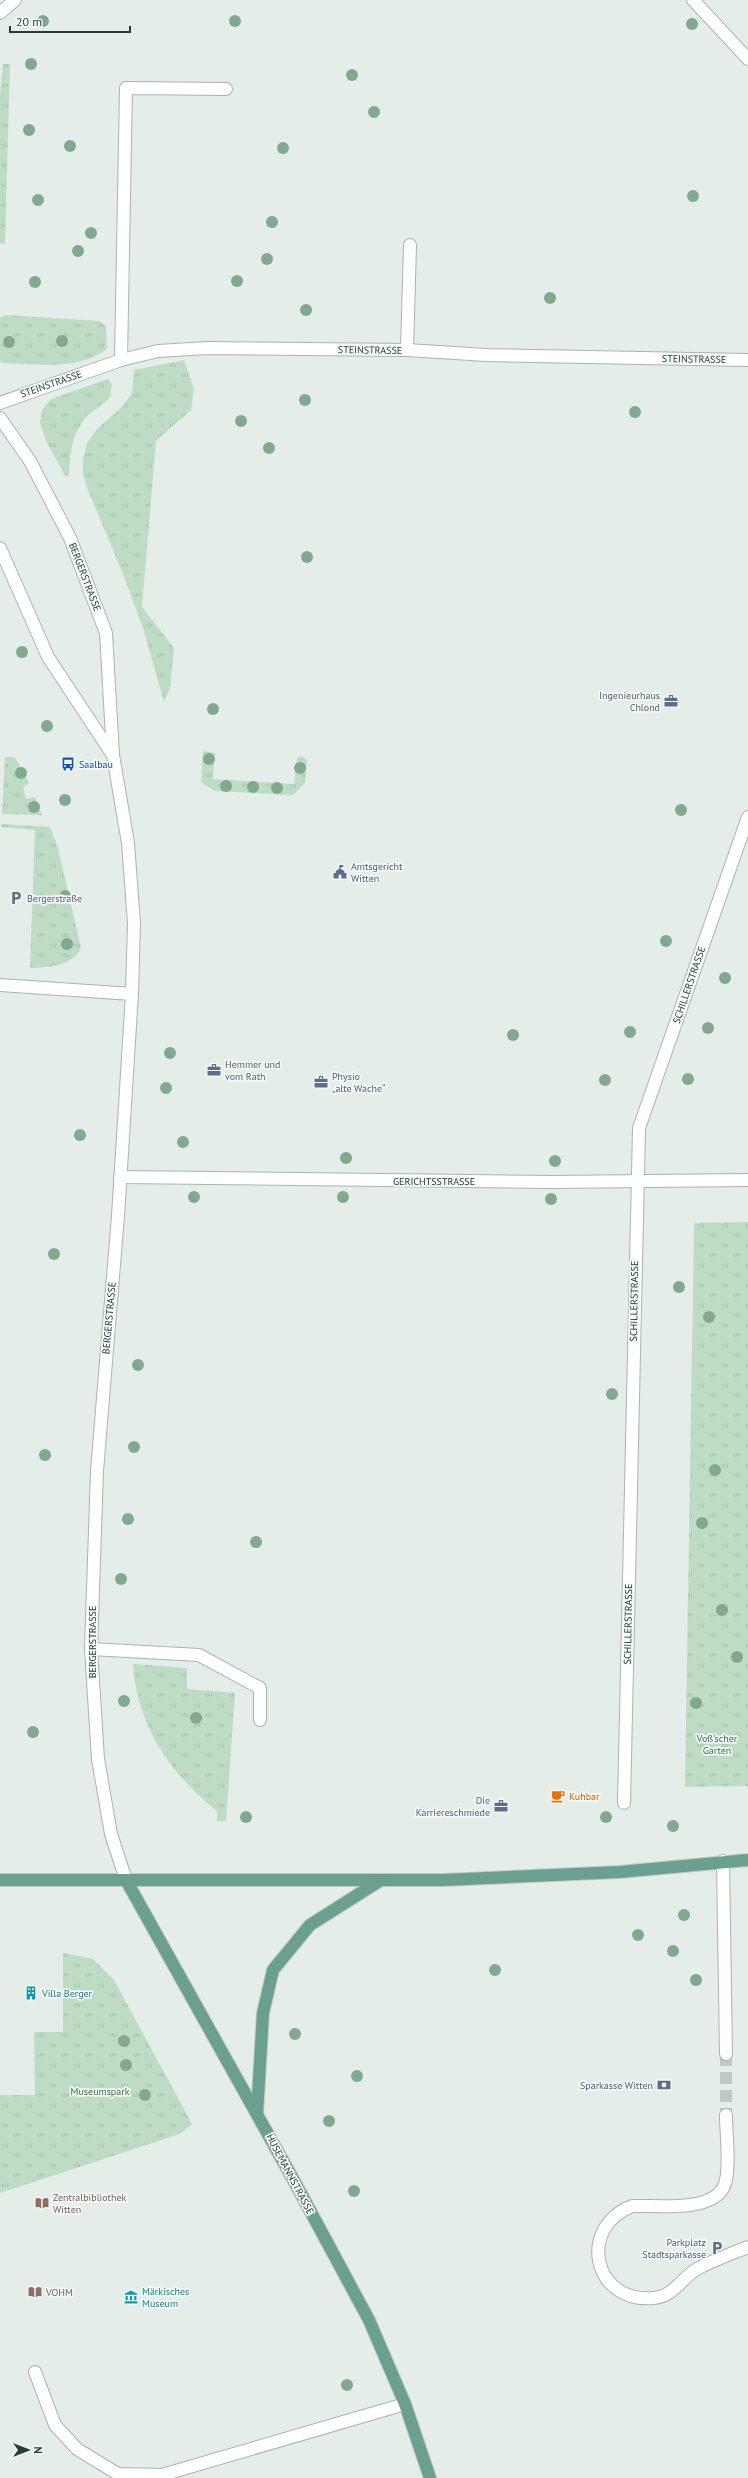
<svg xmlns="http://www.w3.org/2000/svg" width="748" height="2478" font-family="'PT Sans',sans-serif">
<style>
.grass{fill:url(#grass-tufts)}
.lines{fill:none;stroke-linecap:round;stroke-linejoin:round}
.minor-tunnel{stroke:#becac4;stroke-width:12;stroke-dasharray:12 6;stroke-linecap:butt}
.minor-casing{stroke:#a7b5af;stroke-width:14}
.major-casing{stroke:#c2c9c6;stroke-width:14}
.minor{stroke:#fff;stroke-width:12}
.major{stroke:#6b9f8f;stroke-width:12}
.tree{fill:#82a98f}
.labels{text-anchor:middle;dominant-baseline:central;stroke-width:3.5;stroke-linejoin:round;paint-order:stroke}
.street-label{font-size:10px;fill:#243d35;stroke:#f4f9f7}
.service-label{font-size:10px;fill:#4e5e75;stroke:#f4f9f7;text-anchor:end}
.transit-label{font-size:10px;fill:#164399;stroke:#f4f9f7;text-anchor:start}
.park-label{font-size:10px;fill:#317246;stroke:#f4f9f7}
.food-label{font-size:10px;fill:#c56008;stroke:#f4f9f7;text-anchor:start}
.culture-label{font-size:10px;fill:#0d838f;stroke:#f4f9f7;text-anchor:start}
.education-label{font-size:10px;fill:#785e54;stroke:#f4f9f7;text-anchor:start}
</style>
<defs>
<pattern id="grass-tufts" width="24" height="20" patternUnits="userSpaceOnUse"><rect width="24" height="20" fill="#bedcc5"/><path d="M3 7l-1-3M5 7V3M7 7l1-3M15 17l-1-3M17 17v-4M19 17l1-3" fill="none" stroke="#a3beaa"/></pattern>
</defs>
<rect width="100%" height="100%" fill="#e4ede8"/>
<!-- grass -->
<g class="grass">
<polygon points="3,64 10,64 5,243 0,244 0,95"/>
<path d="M6,315L100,321L106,326L107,349C76,371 38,364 2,363L0,360V318Z"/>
<polygon points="184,360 194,389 191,410 156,441 142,607 174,648 170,689 164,702 143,628 123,574 87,488 83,474 83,459 87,443 97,429 122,407 132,393 134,370"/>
<path d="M108,379L112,384L110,397C104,404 95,409 88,415C72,432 70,453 69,474L66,477L47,443L40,423L42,410L51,399Z"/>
<polygon points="203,751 215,753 213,779 294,784 297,758 301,756 307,760 305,783 293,795 214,791 201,782"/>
<polygon points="5,757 15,757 29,783 23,787 26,799 35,797 42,815 2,814"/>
<path d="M2,824L50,827L58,848L81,948C73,967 47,967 30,968L35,830L1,827Z"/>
<polygon points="748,1222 748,1786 685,1787 694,1223"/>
<path d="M133,1664L187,1668V1689L235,1693L226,1821H217V1811C170,1774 137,1725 133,1664Z"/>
<polygon points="63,1953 93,1959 114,1980 192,2124 180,2134 0,2193 0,2095 35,2095 34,2032 63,2032"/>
</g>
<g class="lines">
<!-- minor-tunnel -->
<polyline class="minor-tunnel" points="726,2054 726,2115"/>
<!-- minor casing -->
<g class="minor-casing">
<g id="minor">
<polyline points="693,0 748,59"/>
<polyline points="0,13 15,0"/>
<polyline points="407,350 410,245"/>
<polyline points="121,360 126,88 226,89"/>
<polyline points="0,403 121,360 158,351 208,348 407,350 486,355 748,360"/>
<polyline points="0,418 30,461 70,538 106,633 113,755 128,843 134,923 132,994 118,1216 97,1471 91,1649 98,1759 111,1834 126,1880"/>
<polyline points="0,548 48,657 112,754"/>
<polyline points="0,985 132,994"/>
<polyline points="120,1177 551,1182 748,1180"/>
<polyline points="91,1649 199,1655 260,1688 260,1720"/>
<polyline points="624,1803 639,1128 748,817"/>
<polyline points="723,1861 726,2054"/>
<path d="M726,2115C726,2134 730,2161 726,2180C720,2214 658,2205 632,2206C577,2228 593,2303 653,2298C674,2297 681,2278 697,2269C713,2260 731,2254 748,2247"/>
<polyline points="35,2372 55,2425 77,2449 118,2474 162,2475 405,2404"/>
</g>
</g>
<!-- major casing -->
<g class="major-casing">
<g id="major">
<polyline points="0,1880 444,1880 620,1872 748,1860"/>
<polyline points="126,1880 293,2179 369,2320 405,2404 430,2478"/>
<polyline points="257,2114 263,2013 273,1970 310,1925 381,1880"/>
</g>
</g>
<!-- minor -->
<use href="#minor" class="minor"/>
<!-- major -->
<use href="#major" class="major"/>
</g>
<!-- trees -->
<g class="tree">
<circle cx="43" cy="21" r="6"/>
<circle cx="235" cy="21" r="6"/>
<circle cx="692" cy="24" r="6"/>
<circle cx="31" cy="64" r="6"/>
<circle cx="352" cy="75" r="6"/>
<circle cx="374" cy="112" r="6"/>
<circle cx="29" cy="130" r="6"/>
<circle cx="70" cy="146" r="6"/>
<circle cx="283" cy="148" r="6"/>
<circle cx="693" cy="196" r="6"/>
<circle cx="38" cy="200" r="6"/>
<circle cx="272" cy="222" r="6"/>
<circle cx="91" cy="233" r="6"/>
<circle cx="78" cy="251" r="6"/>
<circle cx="267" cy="259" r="6"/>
<circle cx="237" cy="281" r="6"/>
<circle cx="35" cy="282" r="6"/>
<circle cx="550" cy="298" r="6"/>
<circle cx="306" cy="310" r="6"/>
<circle cx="62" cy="341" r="6"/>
<circle cx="9" cy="342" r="6"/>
<circle cx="305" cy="400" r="6"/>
<circle cx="635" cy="412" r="6"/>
<circle cx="241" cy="421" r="6"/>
<circle cx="269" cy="448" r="6"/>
<circle cx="307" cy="557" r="6"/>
<circle cx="22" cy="652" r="6"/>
<circle cx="213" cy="709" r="6"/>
<circle cx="47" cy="726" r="6"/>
<circle cx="209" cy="759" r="6"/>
<circle cx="300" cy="768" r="6"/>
<circle cx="21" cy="773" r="6"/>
<circle cx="226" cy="786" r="6"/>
<circle cx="253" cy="787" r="6"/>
<circle cx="277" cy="788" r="6"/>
<circle cx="65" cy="800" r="6"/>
<circle cx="34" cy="807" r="6"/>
<circle cx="681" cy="810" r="6"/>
<circle cx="65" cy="896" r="6"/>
<circle cx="666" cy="941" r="6"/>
<circle cx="67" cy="944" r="6"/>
<circle cx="725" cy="978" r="6"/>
<circle cx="708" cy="1028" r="6"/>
<circle cx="630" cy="1032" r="6"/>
<circle cx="513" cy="1035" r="6"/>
<circle cx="170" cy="1053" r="6"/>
<circle cx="688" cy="1079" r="6"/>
<circle cx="605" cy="1080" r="6"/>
<circle cx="166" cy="1088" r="6"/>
<circle cx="80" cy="1135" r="6"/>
<circle cx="183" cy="1142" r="6"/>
<circle cx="346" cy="1158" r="6"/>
<circle cx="555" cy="1161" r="6"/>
<circle cx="194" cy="1197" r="6"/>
<circle cx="343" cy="1197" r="6"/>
<circle cx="551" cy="1199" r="6"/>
<circle cx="54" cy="1254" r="6"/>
<circle cx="679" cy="1287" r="6"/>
<circle cx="709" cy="1317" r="6"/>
<circle cx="138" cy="1365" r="6"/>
<circle cx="612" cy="1394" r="6"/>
<circle cx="134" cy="1447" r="6"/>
<circle cx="45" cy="1455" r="6"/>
<circle cx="715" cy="1470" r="6"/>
<circle cx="128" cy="1519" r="6"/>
<circle cx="702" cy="1523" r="6"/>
<circle cx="256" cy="1542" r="6"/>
<circle cx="121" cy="1579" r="6"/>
<circle cx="722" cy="1610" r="6"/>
<circle cx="737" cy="1657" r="6"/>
<circle cx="124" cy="1701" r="6"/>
<circle cx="696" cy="1703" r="6"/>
<circle cx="196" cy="1718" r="6"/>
<circle cx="33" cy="1732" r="6"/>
<circle cx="246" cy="1817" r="6"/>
<circle cx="606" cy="1817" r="6"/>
<circle cx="673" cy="1826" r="6"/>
<circle cx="684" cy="1915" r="6"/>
<circle cx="638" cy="1935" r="6"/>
<circle cx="673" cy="1951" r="6"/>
<circle cx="495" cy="1970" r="6"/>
<circle cx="696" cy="1980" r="6"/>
<circle cx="295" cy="2034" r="6"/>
<circle cx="124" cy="2041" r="6"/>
<circle cx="126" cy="2065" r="6"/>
<circle cx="357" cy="2076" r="6"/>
<circle cx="145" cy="2095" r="6"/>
<circle cx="329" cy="2121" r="6"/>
<circle cx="354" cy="2191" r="6"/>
<circle cx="347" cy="2385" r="6"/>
</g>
<!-- icons -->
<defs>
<g id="office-bare" transform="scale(1.08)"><path d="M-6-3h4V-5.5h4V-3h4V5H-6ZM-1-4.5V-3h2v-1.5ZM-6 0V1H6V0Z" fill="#5c6f8a" stroke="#f4f9f7" stroke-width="2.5" paint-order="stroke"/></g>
<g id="bus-bare" transform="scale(1.08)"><path d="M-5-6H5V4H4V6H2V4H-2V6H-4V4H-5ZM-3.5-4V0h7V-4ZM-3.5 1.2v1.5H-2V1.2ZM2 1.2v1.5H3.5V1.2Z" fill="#1a4fb4" stroke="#f4f9f7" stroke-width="2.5" paint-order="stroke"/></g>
<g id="civic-bare" transform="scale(1.08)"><path d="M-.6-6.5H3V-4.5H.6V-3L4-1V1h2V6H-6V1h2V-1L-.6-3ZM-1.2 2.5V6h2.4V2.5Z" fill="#5c6f8a" stroke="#f4f9f7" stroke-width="2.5" paint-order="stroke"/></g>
<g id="parking-bare" transform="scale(1.08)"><path d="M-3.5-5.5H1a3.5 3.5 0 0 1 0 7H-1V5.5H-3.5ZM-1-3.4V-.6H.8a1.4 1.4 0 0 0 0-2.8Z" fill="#5c6f8a" stroke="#f4f9f7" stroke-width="2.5" paint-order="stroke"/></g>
<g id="cafe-bare" transform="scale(1.08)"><path d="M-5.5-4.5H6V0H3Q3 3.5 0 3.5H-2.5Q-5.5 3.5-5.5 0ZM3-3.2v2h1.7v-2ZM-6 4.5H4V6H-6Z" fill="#e8710a" stroke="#f4f9f7" stroke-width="2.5" paint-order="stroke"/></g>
<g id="building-bare" transform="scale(1.08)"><path d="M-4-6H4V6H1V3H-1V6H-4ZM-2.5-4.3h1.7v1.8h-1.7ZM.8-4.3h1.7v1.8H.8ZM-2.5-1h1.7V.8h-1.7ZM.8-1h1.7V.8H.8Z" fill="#0f9aa8" stroke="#f4f9f7" stroke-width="2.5" paint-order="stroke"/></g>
<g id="bank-bare" transform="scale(1.08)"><path d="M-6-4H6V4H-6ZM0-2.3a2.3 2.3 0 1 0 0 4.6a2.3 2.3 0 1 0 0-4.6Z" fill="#5c6f8a" stroke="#f4f9f7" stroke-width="2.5" paint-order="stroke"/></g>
<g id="library-bare" transform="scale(1.08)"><path d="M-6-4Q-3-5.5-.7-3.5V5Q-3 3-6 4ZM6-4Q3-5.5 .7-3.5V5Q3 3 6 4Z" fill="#8d6e63" stroke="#f4f9f7" stroke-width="2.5" paint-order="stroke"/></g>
<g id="museum-bare" transform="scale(1.08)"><path d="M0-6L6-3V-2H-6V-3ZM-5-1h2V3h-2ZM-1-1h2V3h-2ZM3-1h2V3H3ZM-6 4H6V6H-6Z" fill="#0f9aa8" stroke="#f4f9f7" stroke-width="2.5" paint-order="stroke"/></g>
</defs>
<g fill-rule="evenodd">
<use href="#office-bare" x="671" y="701"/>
<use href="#bus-bare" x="68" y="764"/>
<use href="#civic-bare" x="340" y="872"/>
<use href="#parking-bare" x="16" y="898"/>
<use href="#office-bare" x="214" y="1070"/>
<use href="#office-bare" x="321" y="1082"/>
<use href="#cafe-bare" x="558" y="1796"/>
<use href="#office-bare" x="501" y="1806"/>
<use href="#building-bare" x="31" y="1993"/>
<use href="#bank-bare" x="664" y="2085"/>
<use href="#library-bare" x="42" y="2203"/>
<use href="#parking-bare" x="717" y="2248"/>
<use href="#library-bare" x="35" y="2292"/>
<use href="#museum-bare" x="131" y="2297"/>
</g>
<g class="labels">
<!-- street labels -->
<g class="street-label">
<text transform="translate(370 350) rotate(1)">STEINSTRASSE</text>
<text transform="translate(694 359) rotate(1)">STEINSTRASSE</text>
<text transform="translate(51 384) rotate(-19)">STEINSTRASSE</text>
<text transform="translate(85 577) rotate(69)">BERGERSTRASSE</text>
<text transform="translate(689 985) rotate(-71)">SCHILLERSTRASSE</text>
<text x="434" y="1181">GERICHTSSTRASSE</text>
<text transform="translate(634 1301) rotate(-89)">SCHILLERSTRASSE</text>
<text transform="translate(109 1318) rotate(-85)">BERGERSTRASSE</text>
<text transform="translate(628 1624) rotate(-89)">SCHILLERSTRASSE</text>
<text transform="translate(92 1642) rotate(-90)">BERGERSTRASSE</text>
<text transform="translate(290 2174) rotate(62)">HUSEMANNSTRASSE</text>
</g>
<!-- service labels -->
<g class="service-label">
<text x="660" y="695">Ingenieurhaus<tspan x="660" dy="12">Chlond</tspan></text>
<text x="351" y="866" text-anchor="start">Amtsgericht<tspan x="351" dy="12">Witten</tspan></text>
<text x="27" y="898" text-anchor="start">Bergerstraße</text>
<text x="225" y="1064" text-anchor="start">Hemmer und<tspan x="225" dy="12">vom Rath</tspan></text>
<text x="332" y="1076" text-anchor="start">Physio<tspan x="332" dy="12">„alte Wache“</tspan></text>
<text x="490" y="1800">Die<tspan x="490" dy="12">Karriereschmiede</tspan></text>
<text x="653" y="2085">Sparkasse Witten</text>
<text x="706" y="2242">Parkplatz<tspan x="706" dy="12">Stadtsparkasse</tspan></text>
</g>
<!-- transit labels -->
<g class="transit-label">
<text x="79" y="764">Saalbau</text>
</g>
<!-- park labels -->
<g class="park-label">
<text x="717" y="1738">Voß’scher<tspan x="717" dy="12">Garten</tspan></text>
<text x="100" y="2091">Museumspark</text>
</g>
<!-- food labels -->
<g class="food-label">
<text x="569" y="1796">Kuhbar</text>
</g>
<!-- culture labels -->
<g class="culture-label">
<text x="42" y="1993">Villa Berger</text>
<text x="142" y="2291">Märkisches<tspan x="142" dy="12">Museum</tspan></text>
</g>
<!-- education labels -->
<g class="education-label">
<text x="53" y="2197">Zentralbibliothek<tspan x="53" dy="12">Witten</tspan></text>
<text x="46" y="2292">VOHM</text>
</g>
</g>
<!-- north arrow -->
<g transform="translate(28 2450) rotate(90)" stroke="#f4f9f7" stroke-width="3" paint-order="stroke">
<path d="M0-3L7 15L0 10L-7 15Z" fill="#243d35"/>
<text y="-6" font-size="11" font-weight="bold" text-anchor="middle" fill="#243d35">N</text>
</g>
<!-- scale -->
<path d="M10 26v6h120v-6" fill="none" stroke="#243d35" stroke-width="2"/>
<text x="16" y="26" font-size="12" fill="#243d35" stroke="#f4f9f7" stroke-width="3" paint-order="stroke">20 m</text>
</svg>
